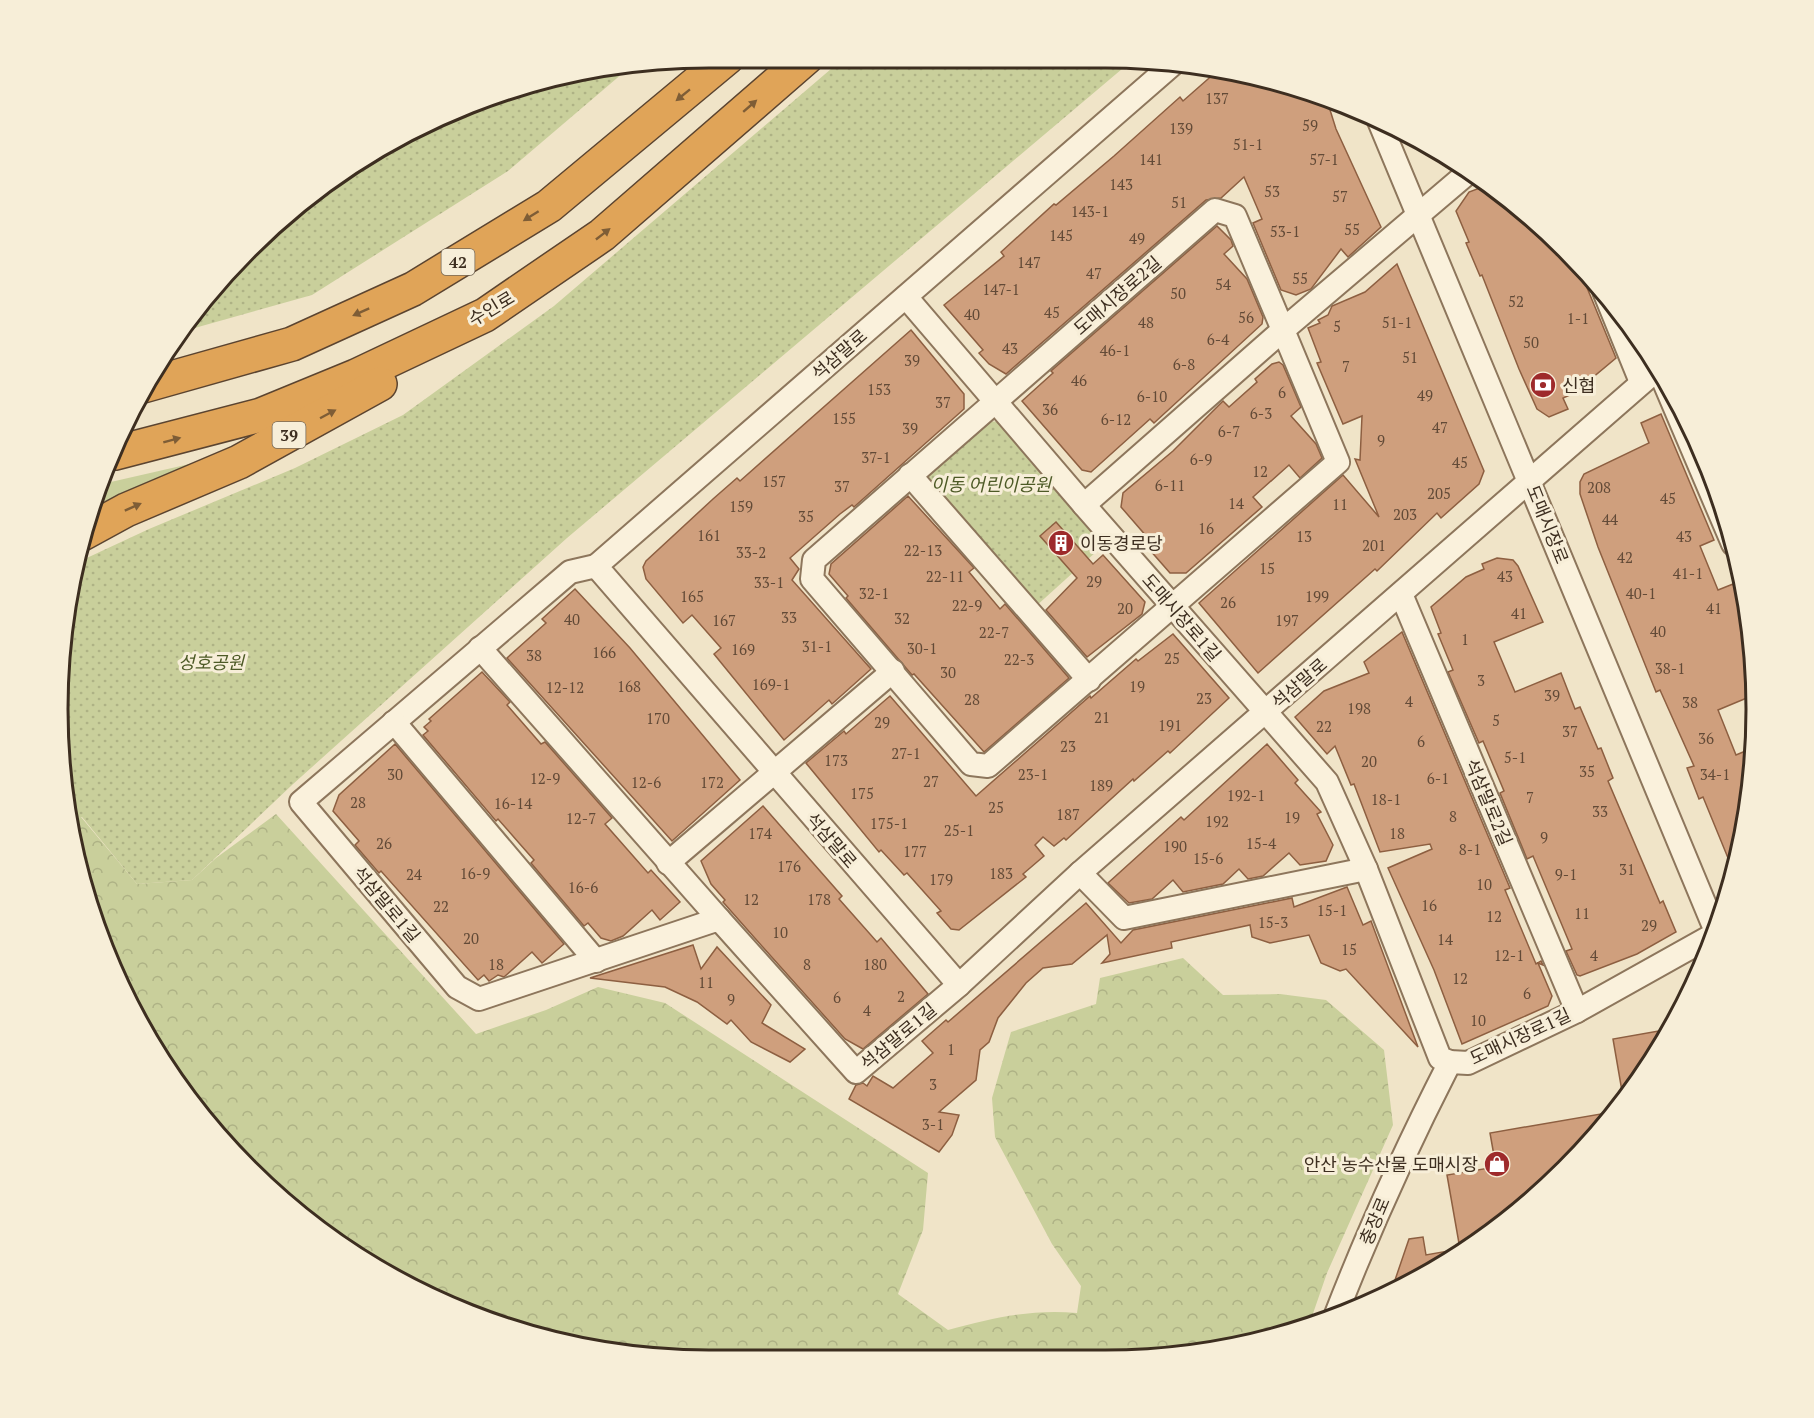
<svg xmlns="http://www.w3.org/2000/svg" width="1814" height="1418" font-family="'PT Serif','Noto Sans KR',serif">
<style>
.grass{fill:#c9cf9b}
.forest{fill:url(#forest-crowns)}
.park{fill:url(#park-dots)}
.building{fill:#cf9f7d;stroke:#8d5f41;stroke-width:1.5}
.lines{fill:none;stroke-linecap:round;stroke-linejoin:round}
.minor-casing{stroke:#8d765c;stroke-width:26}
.highway-casing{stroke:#5b4430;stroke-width:36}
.minor{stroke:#faf1dc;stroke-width:22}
.highway{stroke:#e0a458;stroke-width:33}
.oneway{fill:#7e5d36}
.labels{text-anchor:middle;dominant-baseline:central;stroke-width:6;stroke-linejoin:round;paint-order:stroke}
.number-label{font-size:15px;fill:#624a37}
.shield{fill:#f7eed8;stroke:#756857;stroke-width:1.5}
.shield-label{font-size:16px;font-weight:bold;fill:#3d2e20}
.street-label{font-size:18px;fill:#3d2e20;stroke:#f7eed8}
.poi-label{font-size:18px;fill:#3d2e20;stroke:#f7eed8;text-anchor:start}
.park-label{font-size:18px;font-style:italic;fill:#4d5a26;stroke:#f7eed8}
.rim{fill:none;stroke:#3d2e20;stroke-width:3}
</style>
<defs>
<pattern id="forest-crowns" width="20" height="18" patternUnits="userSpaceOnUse" patternTransform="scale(1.5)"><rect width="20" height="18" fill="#c9cf9b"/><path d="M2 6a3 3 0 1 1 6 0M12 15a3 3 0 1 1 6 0" fill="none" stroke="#aeb285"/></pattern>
<pattern id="park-dots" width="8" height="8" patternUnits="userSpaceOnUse" patternTransform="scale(1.5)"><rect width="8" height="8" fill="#c9cf9b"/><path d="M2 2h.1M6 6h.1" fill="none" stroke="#aeb285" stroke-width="1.8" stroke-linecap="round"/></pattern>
</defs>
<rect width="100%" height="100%" fill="#f0e4c8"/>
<!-- grass -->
<polygon class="grass" points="207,460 93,506 102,484"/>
<!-- forest -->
<path class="forest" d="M276,814L476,1034L546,1010L598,987L665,1003L928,1173L923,1230L898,1294L948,1330C993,1318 1030,1309 1077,1313L1081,1286L1052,1244L995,1137L992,1098L1011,1032L1096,1004L1100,978L1183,958L1223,995L1280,994L1326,1000L1384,1050L1393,1125L1327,1273L1308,1328L1148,1360L709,1361L582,1349L460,1311L346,1251L219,1139L145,1035L79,878L71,818L81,817L137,884L192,880L216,858Z"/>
<!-- park -->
<g class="park">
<polygon points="845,57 1135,58 567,538 292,785 192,880 137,884 82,817 71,818 57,709 76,563 149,529 295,468 403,415 554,306"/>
<polygon points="630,67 508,171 312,295 184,331 248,248 383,145 540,79"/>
<polygon points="986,421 1001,422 1107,542 1035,607 928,487 929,472"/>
</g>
<!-- building -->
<g class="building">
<polygon points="1216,72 1314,92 1326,97 1336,129 1381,227 1348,257 1341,249 1311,289 1296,295 1281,290 1253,223 1262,219 1244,177 1221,198 1206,200 1006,374 989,364 979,353 983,350 944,305 1004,256 1001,252 1054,204 1056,205 1114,156 1180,97 1183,101"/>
<polygon points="1490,184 1502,192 1576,261 1616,358 1574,393 1563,398 1568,409 1549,417 1537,409 1519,369 1482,275 1480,276 1466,243 1469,242 1456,211 1469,192"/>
<polygon points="1217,226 1231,240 1233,246 1224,254 1247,279 1263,317 1262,324 1154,423 1150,419 1091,472 1082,470 1022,401 1053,373 1051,371"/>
<polygon points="1397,264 1484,471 1479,484 1441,518 1437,513 1377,571 1375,569 1258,673 1199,603 1343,475 1379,517 1355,459 1360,460 1362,416 1343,424 1317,363 1321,362 1308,328 1320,323 1318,320 1328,315 1332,306 1365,292"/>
<polygon points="911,330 964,394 964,409 854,507 852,505 840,514 790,558 799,569 792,580 871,669 832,704 829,700 784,740 714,654 721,648 692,615 683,623 646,579 643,567 646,561 713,499 737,478 740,481"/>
<polygon points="1279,362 1283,365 1301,407 1291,416 1316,444 1322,458 1300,478 1289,465 1253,497 1262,507 1186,573 1170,573 1149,549 1154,545 1121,507 1123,493 1173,451 1223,401 1229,407 1257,382 1255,379 1272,364"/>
<polygon points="1661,414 1714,540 1700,546 1718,590 1733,584 1752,633 1754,695 1718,710 1736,755 1755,747 1735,875 1703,797 1699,799 1687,768 1694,766 1660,690 1656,692 1598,547 1580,494 1580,482 1584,474 1649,443 1641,423"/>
<polygon points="908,496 974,568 969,572 1000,609 1005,604 1069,678 984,752 914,674 912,675 846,598 848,596 829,574 831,564"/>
<polygon points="1056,522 1093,564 1103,555 1145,602 1142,614 1087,657 1046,610 1077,578 1040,536"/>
<polygon points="1497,558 1513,560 1518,566 1543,622 1494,642 1515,692 1561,673 1575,709 1580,707 1598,749 1601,748 1613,778 1608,781 1660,903 1663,901 1676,932 1637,954 1580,976 1577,975 1566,951 1572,949 1533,856 1527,859 1500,793 1504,791 1483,741 1479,743 1448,672 1453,670 1438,634 1441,633 1431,607 1466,577 1484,569 1482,564"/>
<polygon points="575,589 630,648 740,780 672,841 507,658 546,623 542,619"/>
<polygon points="1402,632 1510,888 1505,890 1536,964 1541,961 1543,965 1538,963 1552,996 1548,1006 1462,1044 1434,970 1388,868 1432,849 1430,844 1380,852 1354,784 1351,785 1335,746 1327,754 1295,717 1324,691 1369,673 1364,662"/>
<polygon points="1173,634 1229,698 1170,753 1168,751 1134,781 1133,779 1066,840 1064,838 1054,846 1043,837 1035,845 1044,856 1023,874 1026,877 959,930 951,929 937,913 941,911 907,873 904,875 881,850 879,852 806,763 844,731 846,734 890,696 976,796 1090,696 1091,698 1136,659 1138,661"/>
<polygon points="482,672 510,702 507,705 541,744 545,742 612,818 605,824 648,873 651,870 680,902 660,920 652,910 623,936 611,941 601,938 588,923 584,926 531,863 534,860 519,843 498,819 496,821 423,735 428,731 424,727 431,721 429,719"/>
<polygon points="395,744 564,944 542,963 532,952 504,977 498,975 489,981 484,975 478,980 381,871 379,873 355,845 359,841 333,811 339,795"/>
<polygon points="1267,744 1298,780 1295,783 1321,812 1317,814 1333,845 1326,861 1300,865 1289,853 1263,876 1248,879 1239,869 1223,884 1183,892 1173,880 1152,899 1129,903 1108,883 1181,817 1184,820"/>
<polygon points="763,806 842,896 839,899 877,942 881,938 928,994 863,1049 845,1039 753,936 723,902 725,900 711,884 701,861"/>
<polygon points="1347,887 1363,925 1371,921 1418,1047 1346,969 1340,971 1321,963 1309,935 1270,943 1252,937 1250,925 1171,942 1172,948 1102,963 1110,954 1107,935 1072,964 1043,968 1026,983 998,1018 989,1042 980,1050 976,1080 939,1112 959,1115 952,1135 939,1152 849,1099 856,1085 863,1083 867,1086 873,1076 893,1088 933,1053 922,1041 946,1020 948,1022 1086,903 1121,943 1133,930 1292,898 1294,907"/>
<polygon points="693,945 701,969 717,947 771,1005 762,1023 805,1049 790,1062 751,1042 731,1020 727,1024 697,1002 665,987 590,978"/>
<polygon points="1670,1029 1657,1050 1624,1103 1613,1039"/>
<polygon points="1618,1111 1535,1199 1432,1273 1395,1280 1409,1239 1423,1237 1426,1255 1460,1249 1447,1175 1496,1167 1490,1133"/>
</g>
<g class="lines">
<!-- minor casing -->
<g class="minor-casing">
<g id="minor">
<polyline points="1173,64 596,566 959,985 1080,873 1659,368"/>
<polyline points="1379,121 1715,929"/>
<polyline points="1604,291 1641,382"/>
<polyline points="906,297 1084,505 1327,782 1366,869 1440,1058 1450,1062 1468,1063 1577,1011 1713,935"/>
<polyline points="1658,368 1733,544"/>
<polyline points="910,475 1089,680"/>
<polyline points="1084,505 1283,330 1235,216 1215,210 814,560 812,579 971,764 988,766 1338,462 1283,330 1470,171"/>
<polyline points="596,566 570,572 301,802 457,987 479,999 719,919 856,1072 959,985"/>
<polyline points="1401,594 1577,1011"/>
<polyline points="480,648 719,919"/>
<polyline points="394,722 596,961"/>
<polyline points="668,863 893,671"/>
<polyline points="1080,873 1124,918 1366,869"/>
<path d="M1335,1317C1369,1229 1407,1146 1450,1062"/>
</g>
</g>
<!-- highway casing -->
<g class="highway-casing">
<g id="highway">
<polyline points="143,386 292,344 413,289 549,206 728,57"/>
<polyline points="115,453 261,415 356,376 485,315 602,235 807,57"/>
<polyline points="82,534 126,510 239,462 380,384"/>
</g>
</g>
<!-- minor -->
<use href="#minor" class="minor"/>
<!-- highway -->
<use href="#highway" class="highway"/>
</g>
<!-- one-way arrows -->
<defs><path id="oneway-solid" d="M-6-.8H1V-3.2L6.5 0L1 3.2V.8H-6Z" transform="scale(1.5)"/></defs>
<g class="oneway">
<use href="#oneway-solid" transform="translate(683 95) rotate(141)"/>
<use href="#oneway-solid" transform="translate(750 106) rotate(-41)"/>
<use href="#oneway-solid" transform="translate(531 216) rotate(148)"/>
<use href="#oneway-solid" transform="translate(603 234) rotate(-38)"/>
<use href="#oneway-solid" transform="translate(361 312) rotate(156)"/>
<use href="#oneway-solid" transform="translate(328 414) rotate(-28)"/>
<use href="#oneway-solid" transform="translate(172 440) rotate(-15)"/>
<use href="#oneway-solid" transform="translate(133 507) rotate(-24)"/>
</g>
<!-- icons -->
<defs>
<g id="bank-disc" transform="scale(1.35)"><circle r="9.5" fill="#9e2a2b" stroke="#f7eed8"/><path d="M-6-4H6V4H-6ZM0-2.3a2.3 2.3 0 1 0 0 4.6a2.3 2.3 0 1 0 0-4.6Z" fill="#fff"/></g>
<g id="building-disc" transform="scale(1.35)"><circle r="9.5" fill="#9e2a2b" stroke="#f7eed8"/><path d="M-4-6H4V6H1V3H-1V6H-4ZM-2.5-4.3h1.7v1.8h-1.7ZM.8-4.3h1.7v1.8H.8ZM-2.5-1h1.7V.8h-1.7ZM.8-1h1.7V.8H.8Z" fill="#fff"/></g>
<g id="shop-disc" transform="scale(1.35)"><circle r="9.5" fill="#9e2a2b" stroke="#f7eed8"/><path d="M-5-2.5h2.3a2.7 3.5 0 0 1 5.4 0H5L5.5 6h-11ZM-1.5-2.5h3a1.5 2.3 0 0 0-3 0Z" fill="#fff"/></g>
</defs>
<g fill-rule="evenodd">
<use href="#bank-disc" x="1543" y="385"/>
<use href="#building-disc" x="1061" y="543"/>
<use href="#shop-disc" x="1497" y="1164"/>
</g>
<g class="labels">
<!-- number labels -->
<g class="number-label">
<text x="1217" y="98">137</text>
<text x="1310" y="125">59</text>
<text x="1181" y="128">139</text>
<text x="1248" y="144">51-1</text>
<text x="1151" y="159">141</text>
<text x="1324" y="159">57-1</text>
<text x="1121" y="184">143</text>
<text x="1272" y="191">53</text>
<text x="1340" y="196">57</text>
<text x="1179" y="202">51</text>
<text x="1090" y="211">143-1</text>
<text x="1352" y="229">55</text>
<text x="1285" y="231">53-1</text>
<text x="1061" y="235">145</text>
<text x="1137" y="238">49</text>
<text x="1029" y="262">147</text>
<text x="1094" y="273">47</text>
<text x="1300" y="278">55</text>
<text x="1223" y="284">54</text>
<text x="1001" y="289">147-1</text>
<text x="1178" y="293">50</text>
<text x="1516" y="301">52</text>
<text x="1052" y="312">45</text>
<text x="972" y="314">40</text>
<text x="1246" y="317">56</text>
<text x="1578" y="318">1-1</text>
<text x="1146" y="322">48</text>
<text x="1397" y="322">51-1</text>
<text x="1337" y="326">5</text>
<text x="1218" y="339">6-4</text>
<text x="1531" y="342">50</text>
<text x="1010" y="348">43</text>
<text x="1115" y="350">46-1</text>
<text x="1410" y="357">51</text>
<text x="912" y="360">39</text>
<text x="1184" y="364">6-8</text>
<text x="1346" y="366">7</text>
<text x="1079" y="380">46</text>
<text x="879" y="389">153</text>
<text x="1282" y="392">6</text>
<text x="1425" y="395">49</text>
<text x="1152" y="396">6-10</text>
<text x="943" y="402">37</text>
<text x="1050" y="409">36</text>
<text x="1261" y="413">6-3</text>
<text x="844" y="418">155</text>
<text x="1116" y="419">6-12</text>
<text x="1440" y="427">47</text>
<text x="910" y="428">39</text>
<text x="1229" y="431">6-7</text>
<text x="1381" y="440">9</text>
<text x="876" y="457">37-1</text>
<text x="1201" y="459">6-9</text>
<text x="1460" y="462">45</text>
<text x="1260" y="471">12</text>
<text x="774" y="481">157</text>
<text x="1170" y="485">6-11</text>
<text x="842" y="486">37</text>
<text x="1599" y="487">208</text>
<text x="1439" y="493">205</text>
<text x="1668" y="498">45</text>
<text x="1236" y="503">14</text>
<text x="1340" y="504">11</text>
<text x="741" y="506">159</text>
<text x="1405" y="514">203</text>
<text x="806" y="516">35</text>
<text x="1610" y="519">44</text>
<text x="1206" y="528">16</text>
<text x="709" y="535">161</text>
<text x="1304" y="536">13</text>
<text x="1684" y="536">43</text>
<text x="1374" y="545">201</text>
<text x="923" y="550">22-13</text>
<text x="751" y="552">33-2</text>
<text x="1625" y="557">42</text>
<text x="1267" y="568">15</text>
<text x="1688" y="573">41-1</text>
<text x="945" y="576">22-11</text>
<text x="1505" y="576">43</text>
<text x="1094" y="581">29</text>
<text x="769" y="582">33-1</text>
<text x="874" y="593">32-1</text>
<text x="1641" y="593">40-1</text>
<text x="692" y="596">165</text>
<text x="1317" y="596">199</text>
<text x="1228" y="602">26</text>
<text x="967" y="605">22-9</text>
<text x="1125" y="608">20</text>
<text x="1714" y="608">41</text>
<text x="1519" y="613">41</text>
<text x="789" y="617">33</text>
<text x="902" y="618">32</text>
<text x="572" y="619">40</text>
<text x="724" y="620">167</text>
<text x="1287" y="620">197</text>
<text x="1658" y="631">40</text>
<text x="994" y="632">22-7</text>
<text x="1465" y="639">1</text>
<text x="817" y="646">31-1</text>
<text x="922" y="648">30-1</text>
<text x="743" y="649">169</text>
<text x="604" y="652">166</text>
<text x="534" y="655">38</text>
<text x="1172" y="658">25</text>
<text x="1019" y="659">22-3</text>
<text x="1670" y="668">38-1</text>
<text x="948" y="672">30</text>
<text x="1481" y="680">3</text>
<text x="771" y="684">169-1</text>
<text x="629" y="686">168</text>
<text x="1137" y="686">19</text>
<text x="565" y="687">12-12</text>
<text x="1552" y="695">39</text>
<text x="1204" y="698">23</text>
<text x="972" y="699">28</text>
<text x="1409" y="701">4</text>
<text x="1690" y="702">38</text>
<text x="1359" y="708">198</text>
<text x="1102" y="717">21</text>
<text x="658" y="718">170</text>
<text x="1496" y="720">5</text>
<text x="882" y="722">29</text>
<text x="1170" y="725">191</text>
<text x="1324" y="726">22</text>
<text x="1570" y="731">37</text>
<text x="1706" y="738">36</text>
<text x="1421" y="741">6</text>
<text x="1068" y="746">23</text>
<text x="906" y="753">27-1</text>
<text x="1515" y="757">5-1</text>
<text x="836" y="760">173</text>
<text x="1369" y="761">20</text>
<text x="1587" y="771">35</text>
<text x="395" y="774">30</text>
<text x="1033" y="774">23-1</text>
<text x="1715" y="774">34-1</text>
<text x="545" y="778">12-9</text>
<text x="1438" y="778">6-1</text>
<text x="931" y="781">27</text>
<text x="646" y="782">12-6</text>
<text x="712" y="782">172</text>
<text x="1101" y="785">189</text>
<text x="862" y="793">175</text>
<text x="1246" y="795">192-1</text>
<text x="1530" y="797">7</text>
<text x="1386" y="799">18-1</text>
<text x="358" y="802">28</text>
<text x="513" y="803">16-14</text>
<text x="996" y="807">25</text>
<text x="1600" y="811">33</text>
<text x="1068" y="814">187</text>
<text x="1453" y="816">8</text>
<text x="1292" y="817">19</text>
<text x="581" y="818">12-7</text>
<text x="1217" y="821">192</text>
<text x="889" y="823">175-1</text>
<text x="959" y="830">25-1</text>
<text x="760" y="833">174</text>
<text x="1397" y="833">18</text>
<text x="1544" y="837">9</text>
<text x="384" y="843">26</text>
<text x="1261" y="843">15-4</text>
<text x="1175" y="846">190</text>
<text x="1470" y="849">8-1</text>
<text x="915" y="851">177</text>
<text x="1208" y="858">15-6</text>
<text x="789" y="866">176</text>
<text x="1627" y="869">31</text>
<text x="475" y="873">16-9</text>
<text x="1001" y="873">183</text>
<text x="414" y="874">24</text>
<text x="1566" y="874">9-1</text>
<text x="941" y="879">179</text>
<text x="1484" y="884">10</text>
<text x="583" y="887">16-6</text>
<text x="751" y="899">12</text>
<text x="819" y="899">178</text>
<text x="1429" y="905">16</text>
<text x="441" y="906">22</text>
<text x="1332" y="910">15-1</text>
<text x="1582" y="913">11</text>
<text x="1494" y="916">12</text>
<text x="1273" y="922">15-3</text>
<text x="1649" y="925">29</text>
<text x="780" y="932">10</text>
<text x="471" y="938">20</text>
<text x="1445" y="939">14</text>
<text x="1349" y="949">15</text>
<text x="1509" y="955">12-1</text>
<text x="1594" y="955">4</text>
<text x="496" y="964">18</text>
<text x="807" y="964">8</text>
<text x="875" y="964">180</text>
<text x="1460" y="978">12</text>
<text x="706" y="982">11</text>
<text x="1527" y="993">6</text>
<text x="901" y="996">2</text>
<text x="837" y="997">6</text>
<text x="731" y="999">9</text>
<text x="867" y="1010">4</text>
<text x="1478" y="1020">10</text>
<text x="951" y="1049">1</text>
<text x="933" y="1084">3</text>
<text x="933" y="1124">3-1</text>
</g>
<!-- shield labels -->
<g class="shield">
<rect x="441.5" y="249" width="33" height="26" rx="4.5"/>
<rect x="272.5" y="422" width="33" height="26" rx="4.5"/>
</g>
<g class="shield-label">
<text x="458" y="262">42</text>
<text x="289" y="435">39</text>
</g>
<!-- street labels -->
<g class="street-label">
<text transform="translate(1117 295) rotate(-41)">도매시장로2길</text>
<text transform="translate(491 308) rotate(-31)">수인로</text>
<text transform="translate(839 354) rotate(-41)">석삼말로</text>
<text transform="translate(1548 524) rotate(68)">도매시장로</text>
<text transform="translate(1182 617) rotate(49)">도매시장로1길</text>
<text transform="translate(1299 683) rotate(-41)">석삼말로</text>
<text transform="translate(1489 802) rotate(67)">석삼말로2길</text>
<text transform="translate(832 840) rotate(49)">석삼말로</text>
<text transform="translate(387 904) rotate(50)">석삼말로1길</text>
<text transform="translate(898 1036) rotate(-40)">석삼말로1길</text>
<text transform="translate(1520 1036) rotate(-25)">도매시장로1길</text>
<text transform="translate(1374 1221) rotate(-67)">충장로</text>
</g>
<!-- poi labels -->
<g class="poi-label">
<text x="1562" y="385">신협</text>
<text x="1080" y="543">이동경로당</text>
<text x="1478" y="1164" text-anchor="end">안산 농수산물 도매시장</text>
</g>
<!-- park labels -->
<g class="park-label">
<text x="991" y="484">이동 어린이공원</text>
<text x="211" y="662">성호공원</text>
</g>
</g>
<!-- crop -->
<path d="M0 0H1814V1418H0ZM709 68H1105A641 641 0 0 1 1746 709V709A641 641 0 0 1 1105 1350H709A641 641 0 0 1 68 709V709A641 641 0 0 1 709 68Z" fill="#f7eed8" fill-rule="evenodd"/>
<path class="rim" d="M709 68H1105A641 641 0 0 1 1746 709V709A641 641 0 0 1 1105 1350H709A641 641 0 0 1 68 709V709A641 641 0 0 1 709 68Z"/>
</svg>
